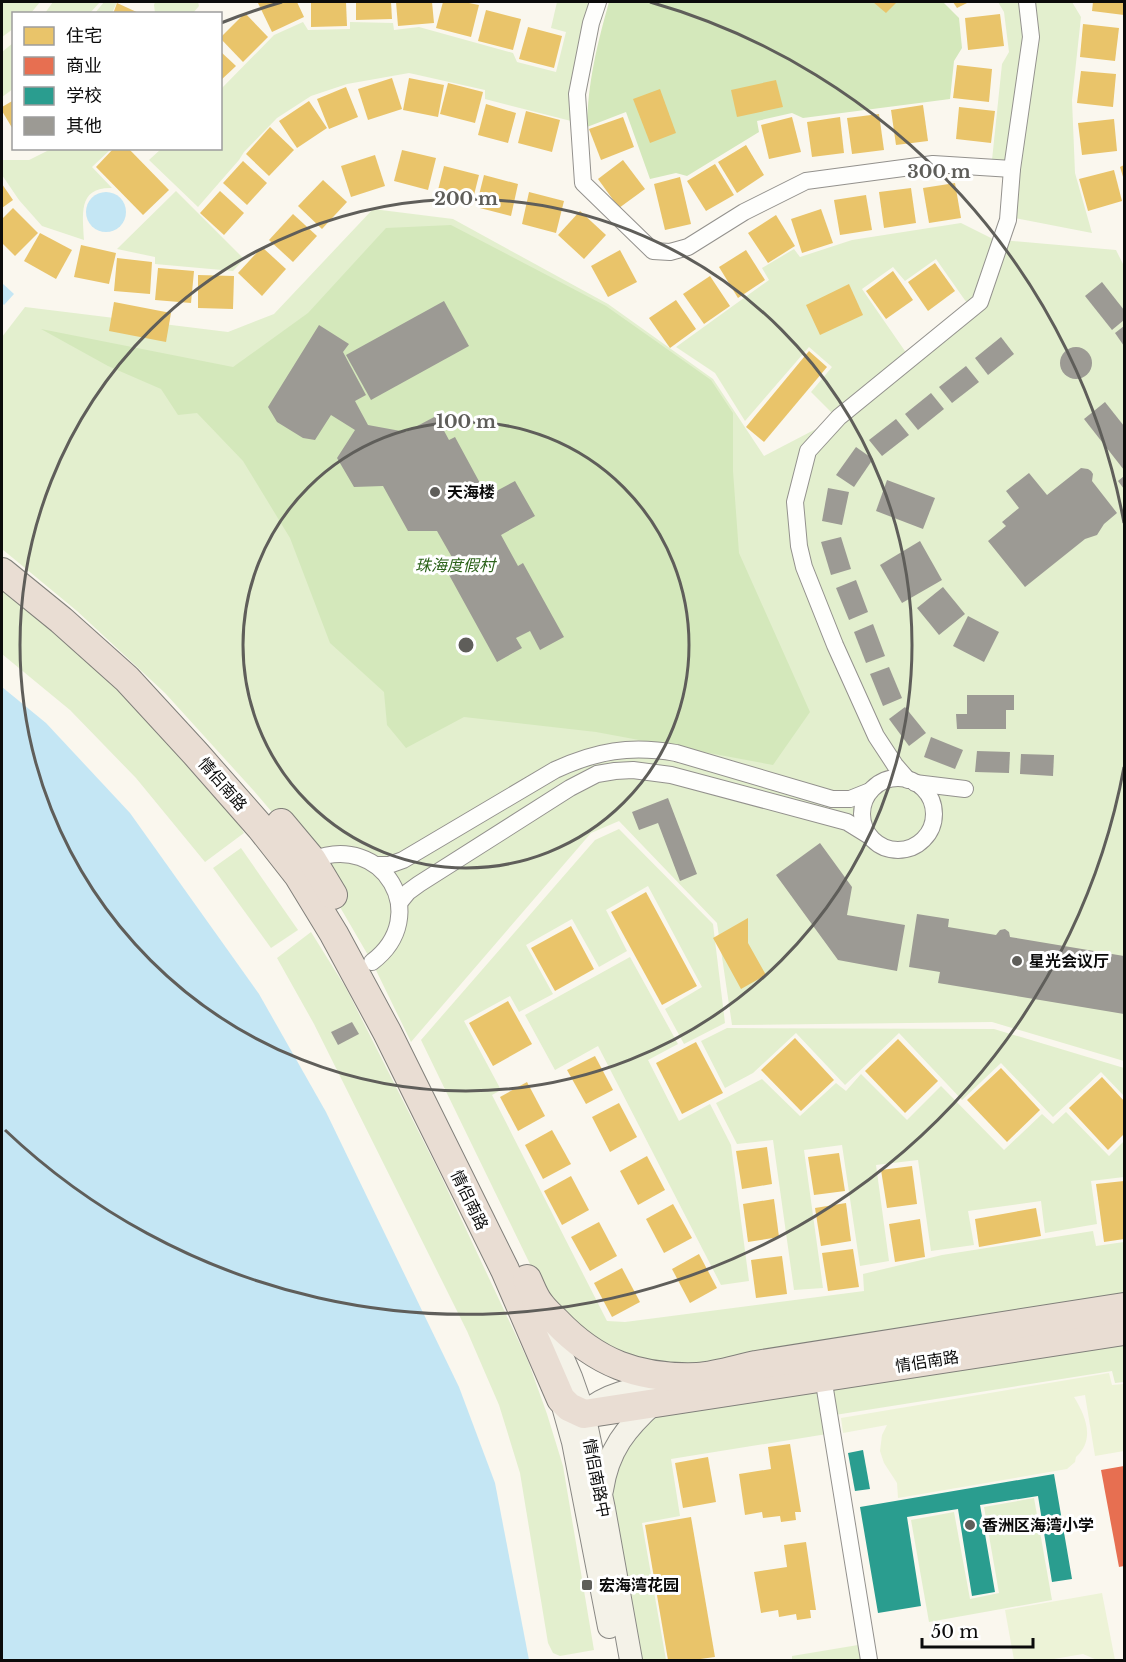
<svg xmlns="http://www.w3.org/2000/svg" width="1126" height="1662" font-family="'Libre Baskerville','Noto Sans SC',serif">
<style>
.green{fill:#e3efce}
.forest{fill:#d4e8bb}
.pitch{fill:#edf3d7}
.water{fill:#c4e6f4}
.homes{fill:#e9c46a}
.shops{fill:#e76f51}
.schools{fill:#2a9d8f}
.building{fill:#9c9a94}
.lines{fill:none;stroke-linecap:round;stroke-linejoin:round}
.street-casing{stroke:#93918d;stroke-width:18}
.secondary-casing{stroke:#898884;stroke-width:24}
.highway-casing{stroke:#807f7a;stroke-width:30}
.street{stroke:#fefefc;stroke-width:16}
.secondary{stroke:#f4f2e8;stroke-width:22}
.highway{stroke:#e9ddd3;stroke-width:28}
.ring{fill:none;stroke:#5f5e5a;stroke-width:3}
.poi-dot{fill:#5f5e5a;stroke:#fff;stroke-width:2}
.labels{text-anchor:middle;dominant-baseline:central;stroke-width:6;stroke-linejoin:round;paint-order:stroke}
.poi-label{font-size:16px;font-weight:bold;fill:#0b0b0b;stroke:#fff;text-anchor:start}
.park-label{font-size:16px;font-style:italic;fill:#2d631b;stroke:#fff}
.street-label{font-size:16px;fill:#0b0b0b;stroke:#fff}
.centre{fill:#5f5e5a;stroke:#fff;stroke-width:3}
.ring-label{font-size:18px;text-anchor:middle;font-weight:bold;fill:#5f5e5a;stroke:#fff;stroke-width:6;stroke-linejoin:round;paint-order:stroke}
</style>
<rect width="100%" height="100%" fill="#faf7ee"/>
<!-- green -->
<g class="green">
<polygon points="2,2 40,2 31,13 14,14 13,29 2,37"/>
<polygon points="53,2 100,2 90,13 45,13"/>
<polygon points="104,2 117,2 112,13 95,13"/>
<polygon points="155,2 198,2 199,6 193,13 155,13 154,5"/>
<polygon points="557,2 595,2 575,122 485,99 485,90 409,73 347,84 311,96 277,118 244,152 239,160 198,207 149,160 161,149 220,148 221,89 274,35 303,22 308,30 350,29 350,22 393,23 394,30 419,27 513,53 517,62 556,72 566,32 551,28"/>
<polygon points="998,2 1072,2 1081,17 1072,100 1075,173 1092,233 1015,218 1020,164 992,160 1002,64 1009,52 1004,12"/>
<polygon points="13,43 13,89 2,97 2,52"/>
<path d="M53,148L111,149L92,167L112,188C77,187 83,215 84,240L42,226L19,200L2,175V160H29Z"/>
<polygon points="176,191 244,259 233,271 155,264 155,257 117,249"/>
<polygon points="373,209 453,219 608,304 713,379 764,456 839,417 980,302 1002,240 1116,250 1124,266 1124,1061 992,1022 732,1025 717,923 619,821 591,833 411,1042 372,962 312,859 254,791 165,693 77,611 2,549 2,337 25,307 228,332 274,314"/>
<polygon points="961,223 997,241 969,306 936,259 905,281 893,267 862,289 907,354 833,414 811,392 832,367 809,347 745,421 715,373 676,347 769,280 762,268 794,249 800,257 852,240"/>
<polygon points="2,584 57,628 220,792 244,833 205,862 136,778 70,710 2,654"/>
<polygon points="619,829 713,924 725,1023 684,1044 665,1009 702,987 648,886 606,910 627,951 599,967 572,919 526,945 553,994 519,1012 510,996 464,1021 501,1090 492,1095 607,1321 625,1322 864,1291 863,1274 942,1255 1093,1231 1096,1246 1124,1242 1124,1298 696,1368 659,1367 605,1350 546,1297 421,1040 595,840"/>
<polygon points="241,848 298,930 271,948 213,868"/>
<polygon points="311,932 346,988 439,1172 528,1361 547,1414 563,1466 594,1650 560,1656 553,1653 548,1643 520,1473 499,1405 467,1331 314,1024 277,958"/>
<polygon points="630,957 678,1044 648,1060 679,1121 710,1104 731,1145 749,1281 721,1285 598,1046 555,1070 525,1015"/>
<polygon points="727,1028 994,1029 1124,1068 1124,1096 1101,1072 1053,1117 1001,1063 962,1100 899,1033 845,1085 796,1033 753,1073 725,1088 701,1041"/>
<polygon points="861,1074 907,1120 941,1086 1004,1150 1042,1114 1053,1124 1066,1112 1109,1156 1124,1141 1124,1177 1091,1181 1097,1224 1045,1233 1041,1201 968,1211 974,1245 931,1251 918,1160 876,1165 889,1261 860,1266 842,1145 804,1150 823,1288 794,1290 773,1140 737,1144 716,1103 762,1079 800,1116 836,1083 846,1091"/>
<polygon points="1124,1337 1124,1382 1115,1383 1112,1371 835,1415 830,1382"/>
<polygon points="818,1383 827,1434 671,1459 680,1516 642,1523 666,1660 634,1660 605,1496 614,1464 657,1407"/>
<polygon points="1034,1498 1052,1600 929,1622 911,1520 954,1512 970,1599 999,1593 984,1507"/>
<polygon points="858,1645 861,1660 792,1660 792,1656"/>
</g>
<!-- forest -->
<g class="forest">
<path d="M609,2H943L959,18L962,48L954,61L950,99L803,118L792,113L757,121L759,132L687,176L676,173L650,179L626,112L587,127C588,81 597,45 609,2Z"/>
<polygon points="451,225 606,306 711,380 733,413 733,471 739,553 810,712 773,765 596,732 464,717 406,748 387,725 384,692 330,643 290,538 243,461 197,413 178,415 161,389 108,366 41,329 233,367 308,313 386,228"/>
</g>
<!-- pitch -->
<g class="pitch">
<path d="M1109,1373L1112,1385L1124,1384V1451L1095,1456L1085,1395L1074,1397C1085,1415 1096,1439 1076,1457L1075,1462L1067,1469L898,1498L897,1483L884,1463L880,1451L882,1435L887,1425L843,1433L841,1418Z"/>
<polygon points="1102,1593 1115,1660 1097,1660 1083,1654 1048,1660 1014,1660 1005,1610"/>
</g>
<!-- water -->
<g class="water">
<circle cx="106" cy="212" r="20"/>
<polygon points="2,283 14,294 4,305 2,303"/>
<polygon points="2,687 46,723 130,813 259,994 326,1112 459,1387 495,1483 529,1660 2,1660"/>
</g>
<!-- homes -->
<g class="homes">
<polygon points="261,2 297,2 304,17 272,32 258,3"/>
<polygon points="311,2 346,2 347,26 311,27"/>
<polygon points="356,2 391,2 392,19 356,20"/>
<polygon points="396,2 432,2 434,23 398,26"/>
<polygon points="443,2 464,2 479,5 471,37 436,28"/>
<polygon points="873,2 897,2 886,13"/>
<polygon points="953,2 969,2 957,8"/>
<polygon points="1093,2 1124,2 1124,15 1092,11"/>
<polygon points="117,3 141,14 113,14"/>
<polygon points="486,10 521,19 513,50 478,41"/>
<polygon points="245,13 268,37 243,62 220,38"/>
<polygon points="1000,14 1004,46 968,50 965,18"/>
<polygon points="1083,24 1119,28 1115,61 1080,57"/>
<polygon points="528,27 562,36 554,68 519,59"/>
<polygon points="220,51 236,66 220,81"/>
<polygon points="957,65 992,69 989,102 953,98"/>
<polygon points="1081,71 1116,74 1113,107 1077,103"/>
<polygon points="392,78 402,109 368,120 358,89"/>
<polygon points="409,78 444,85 438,117 403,110"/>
<polygon points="776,80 783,107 737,117 731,90"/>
<polygon points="448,83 483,92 475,123 440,114"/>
<polygon points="346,87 358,117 329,129 317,99"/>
<polygon points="660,89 676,133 650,143 633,99"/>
<polygon points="14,100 14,131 2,111 2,107"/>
<polygon points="309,101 327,128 297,148 279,121"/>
<polygon points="486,104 516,113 508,143 478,135"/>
<polygon points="923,105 928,141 896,145 891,110"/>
<polygon points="959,107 995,111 991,143 956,139"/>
<polygon points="526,111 560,120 552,152 518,143"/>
<polygon points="879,114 884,150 852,154 847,118"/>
<polygon points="623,117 634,147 601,160 589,129"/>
<polygon points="792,117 801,152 769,159 761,125"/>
<polygon points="840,117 844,153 812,157 807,122"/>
<polygon points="1114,119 1117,151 1082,155 1078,123"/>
<polygon points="270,127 294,150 269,176 246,154"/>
<polygon points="746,145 764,175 737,193 718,162"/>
<polygon points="114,148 128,148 169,190 143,215 96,167"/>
<polygon points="402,150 436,158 428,190 394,181"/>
<polygon points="375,155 385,186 351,197 341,166"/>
<polygon points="623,160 645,189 619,208 598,179"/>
<polygon points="243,161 267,183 247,205 223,183"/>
<polygon points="715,164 734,195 706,211 687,181"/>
<polygon points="1124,165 1124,180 1120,167"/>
<polygon points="444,166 479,175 471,207 436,198"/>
<polygon points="1114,170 1122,201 1088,211 1079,179"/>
<polygon points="484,175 518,184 511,216 476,207"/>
<polygon points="680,177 691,224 665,230 654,184"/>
<polygon points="323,180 347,202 322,229 298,206"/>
<polygon points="955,183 961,218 929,223 923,188"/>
<polygon points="2,184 13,200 2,208"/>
<polygon points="911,188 916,223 884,228 879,192"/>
<polygon points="220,191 244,213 224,235 200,213"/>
<polygon points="529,192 564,201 556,233 522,224"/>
<polygon points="866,195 872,230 840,235 834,200"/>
<polygon points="13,208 38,233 15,256 2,243 2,219"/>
<polygon points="821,209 833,243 802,253 791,219"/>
<polygon points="580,211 606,235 584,259 558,235"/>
<polygon points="293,214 317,236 293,262 269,240"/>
<polygon points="776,215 795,246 768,263 748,233"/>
<polygon points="40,233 72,250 56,279 24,261"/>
<polygon points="81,245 116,253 109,284 74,277"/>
<polygon points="262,247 286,269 262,296 238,273"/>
<polygon points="620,250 637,282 608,297 591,266"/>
<polygon points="746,250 765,280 738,298 719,267"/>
<polygon points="117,258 152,262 150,294 114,291"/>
<polygon points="935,263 955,291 928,311 908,282"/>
<polygon points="158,268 194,271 191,303 155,300"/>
<polygon points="893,271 913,300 886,319 866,291"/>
<polygon points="198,275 234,276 233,309 198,308"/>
<polygon points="710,276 730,306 704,324 683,294"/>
<polygon points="849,284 863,315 820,335 806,305"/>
<polygon points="676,300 696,329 670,348 649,318"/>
<polygon points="114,302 171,313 166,342 109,331"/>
<polygon points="809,351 827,367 764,442 746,427"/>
<polygon points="646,892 697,986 662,1005 611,912"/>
<polygon points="748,918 748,943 766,975 741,989 713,938"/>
<polygon points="571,926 594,969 555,991 531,948"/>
<polygon points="508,1001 532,1044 493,1066 469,1023"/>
<polygon points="795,1038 834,1080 801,1111 761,1070"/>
<polygon points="898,1039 938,1081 905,1113 865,1071"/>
<polygon points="696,1042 723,1093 682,1114 656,1063"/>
<polygon points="595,1056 613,1090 586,1104 567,1070"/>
<polygon points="1001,1068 1040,1110 1007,1142 967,1100"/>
<polygon points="1102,1077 1124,1101 1124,1134 1108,1150 1069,1108"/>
<polygon points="527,1082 545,1116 518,1131 500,1097"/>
<polygon points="619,1103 637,1137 610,1152 592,1117"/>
<polygon points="552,1130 571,1164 543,1179 525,1145"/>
<polygon points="767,1147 772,1184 742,1189 736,1151"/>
<polygon points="839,1153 845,1191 814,1195 808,1157"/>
<polygon points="647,1156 665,1190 638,1205 620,1171"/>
<polygon points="912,1166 917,1204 887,1208 881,1170"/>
<polygon points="571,1176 589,1210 562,1225 544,1191"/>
<polygon points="1124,1181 1124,1239 1104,1242 1096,1184"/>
<polygon points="774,1199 779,1237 748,1242 743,1204"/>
<polygon points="846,1203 851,1241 821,1246 815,1208"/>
<polygon points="673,1204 692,1238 664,1253 646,1219"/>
<polygon points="1036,1208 1041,1236 979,1247 975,1219"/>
<polygon points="920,1219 925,1257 895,1262 889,1224"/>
<polygon points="599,1222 617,1256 590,1271 571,1237"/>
<polygon points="853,1249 859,1287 828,1291 822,1253"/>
<polygon points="699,1254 717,1288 690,1303 672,1269"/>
<polygon points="782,1256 787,1294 756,1298 751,1260"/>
<polygon points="622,1268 640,1302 612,1317 594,1283"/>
<polygon points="790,1444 801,1512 795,1512 796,1520 781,1522 780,1516 763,1518 762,1512 745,1515 739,1474 771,1469 768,1447"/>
<polygon points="708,1457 716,1502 683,1508 675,1463"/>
<polygon points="691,1517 715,1657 693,1660 668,1660 645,1525"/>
<polygon points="806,1542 816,1610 810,1610 811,1618 797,1620 796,1614 779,1617 778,1610 761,1613 754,1572 787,1567 784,1545"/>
</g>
<!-- shops -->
<polygon class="shops" points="1124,1466 1124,1566 1119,1567 1101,1470"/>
<!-- schools -->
<g class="schools">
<polygon points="863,1450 870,1489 855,1491 848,1453"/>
<polygon points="1054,1474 1072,1579 1052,1582 1038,1496 980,1505 995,1592 972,1596 958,1509 907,1517 921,1606 878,1613 860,1507"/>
</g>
<!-- building -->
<g class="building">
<polygon points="1102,282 1124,310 1124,320 1112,330 1085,296"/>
<polygon points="444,301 469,346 371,400 346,355"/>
<polygon points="319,325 349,344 343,352 366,395 355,401 368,425 406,432 436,416 449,440 455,437 487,496 515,481 535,516 501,535 518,566 523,563 564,637 540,650 530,631 516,638 522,648 497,662 443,564 453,559 437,531 408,531 383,486 354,487 337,458 355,430 331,415 315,440 303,438 277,422 268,407"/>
<polygon points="1124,326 1124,346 1115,333"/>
<polygon points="1001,337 1014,354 988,375 975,358"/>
<circle cx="1076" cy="363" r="16"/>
<polygon points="966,366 979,382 952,403 939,387"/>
<polygon points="931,393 944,409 918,430 905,414"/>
<polygon points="1105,402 1124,426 1124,470 1084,419"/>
<polygon points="896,419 909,435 882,456 869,440"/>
<polygon points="856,447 873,459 854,487 836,475"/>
<polygon points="1081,468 1088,469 1091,471 1093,474 1092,481 1117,513 1104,524 1097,535 1085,539 1025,587 988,541 1006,526 1002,522 1019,508 1006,491 1029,473 1047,495"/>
<polygon points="1124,476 1124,489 1118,481"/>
<polygon points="887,480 935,498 923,529 876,511"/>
<polygon points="828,488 849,492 842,525 822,521"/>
<polygon points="841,537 851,569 831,575 821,542"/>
<polygon points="920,541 942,580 902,603 880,565"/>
<polygon points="856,580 868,612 849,620 836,588"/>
<polygon points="943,587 965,614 939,635 917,608"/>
<polygon points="968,616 999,632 984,662 953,646"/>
<polygon points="873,624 885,656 866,663 854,632"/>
<polygon points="889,667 902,698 883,706 870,674"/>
<polygon points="967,695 1014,695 1014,710 1006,710 1006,729 957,729 956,714 967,714"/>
<polygon points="905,707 926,733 909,746 889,719"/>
<polygon points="931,737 963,750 955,769 924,757"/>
<polygon points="977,751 1010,752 1009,773 975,772"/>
<polygon points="1021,754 1054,755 1053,776 1020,774"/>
<polygon points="668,798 697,874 680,881 658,823 639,830 632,812"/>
<polygon points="820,843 852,887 847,915 905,925 897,971 838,960 776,875"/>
<polygon points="917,914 949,919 948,927 996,935 1000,930 1005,929 1009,932 1010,937 1124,956 1124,1014 938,983 940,972 909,967"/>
<polygon points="352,1022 359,1034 338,1045 331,1032"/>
</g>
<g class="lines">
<!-- street casing -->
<g class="street-casing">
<g id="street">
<polyline points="598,2 591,23 577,94 583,183 653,251 670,252 688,247 744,212 806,181 933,164 1012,169"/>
<circle cx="898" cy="814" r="36"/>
<polyline points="908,780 895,765 876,736 835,645 804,567 799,546 795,502 808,451 839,417 980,302 1008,220 1012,169 1031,37 1027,2"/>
<polyline points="915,783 965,789"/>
<path d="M312,860C383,831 433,916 372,962"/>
<path d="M376,865H389L403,860L555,770C596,751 630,745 676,753L832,799H850L870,791"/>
<polyline points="399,903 408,892 419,884 570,788 597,774 615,771 633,770 671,775 847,822 868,835"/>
<polyline points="823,1377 869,1660"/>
</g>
</g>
<!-- secondary casing -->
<g class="secondary-casing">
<g id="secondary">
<polyline points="543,1312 571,1377 584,1414 604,1509 631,1660"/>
<polyline points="561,1399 573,1442 609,1627"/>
<path d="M586,1412C610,1390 644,1388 675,1382"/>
<path d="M602,1490C608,1450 626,1428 655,1402"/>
</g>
</g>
<!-- highway casing -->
<g class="highway-casing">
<g id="highway">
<polyline points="2,572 61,620 127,679 196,754 261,828 298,875 334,934 387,1032 505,1270 561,1399 569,1407 584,1414 1124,1331"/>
<polyline points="281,823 312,860 333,895"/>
<path d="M527,1279C531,1287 534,1297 540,1304C544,1310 550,1315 556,1321C596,1363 638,1379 697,1377C716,1376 737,1369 756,1365L1124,1307"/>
</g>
</g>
<!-- street -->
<use href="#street" class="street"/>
<!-- secondary -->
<use href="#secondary" class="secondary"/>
<!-- highway -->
<use href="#highway" class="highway"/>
</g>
<!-- distance rings -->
<g class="ring">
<circle cx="466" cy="645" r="223"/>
<circle cx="466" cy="645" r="446"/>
<path d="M1124 767A669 669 0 0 1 5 1130M221 23A669 669 0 0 1 282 2M650 2A669 669 0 0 1 1124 523"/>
</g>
<!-- markers -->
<g class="poi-dot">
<circle cx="435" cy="492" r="6"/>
<circle cx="1017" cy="961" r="6"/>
<circle cx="970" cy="1525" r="6"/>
<rect x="581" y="1579" width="12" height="12" rx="3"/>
</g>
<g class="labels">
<!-- poi labels -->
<g class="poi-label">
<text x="447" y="492">天海楼</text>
<text x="1029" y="961">星光会议厅</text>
<text x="982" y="1525">香洲区海湾小学</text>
<text x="599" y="1585">宏海湾花园</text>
</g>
<!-- park labels -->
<g class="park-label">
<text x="455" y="565">珠海度假村</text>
</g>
<!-- street labels -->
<g class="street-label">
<text transform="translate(223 784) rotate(49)">情侣南路</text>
<text transform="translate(470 1200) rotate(64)">情侣南路</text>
<text transform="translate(927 1361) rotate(-9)">情侣南路</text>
<text transform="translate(597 1478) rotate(79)">情侣南路中</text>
</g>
</g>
<circle cx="466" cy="645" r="9" class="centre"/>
<g class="ring-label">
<text x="939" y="178">300 m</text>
<text x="466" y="205">200 m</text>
<text x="466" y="428">100 m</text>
</g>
<!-- border -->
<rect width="1126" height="1662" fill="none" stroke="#0b0b0b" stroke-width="6"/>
<!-- legend -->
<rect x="12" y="12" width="210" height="138" fill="#ffffff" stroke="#9d9d9d" stroke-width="1.5"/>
<rect x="24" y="27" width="30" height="18" fill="#e9c46a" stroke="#9d9d9d" stroke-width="1.5"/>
<text x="66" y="42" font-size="18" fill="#0b0b0b">住宅</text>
<rect x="24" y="57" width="30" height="18" fill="#e76f51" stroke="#9d9d9d" stroke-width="1.5"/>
<text x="66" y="72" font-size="18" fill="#0b0b0b">商业</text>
<rect x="24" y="87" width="30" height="18" fill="#2a9d8f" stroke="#9d9d9d" stroke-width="1.5"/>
<text x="66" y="102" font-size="18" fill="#0b0b0b">学校</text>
<rect x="24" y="117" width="30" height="18" fill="#9c9a94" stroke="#9d9d9d" stroke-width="1.5"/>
<text x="66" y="132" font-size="18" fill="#0b0b0b">其他</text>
<!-- scale -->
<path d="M922 1638v9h111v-9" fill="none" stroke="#0b0b0b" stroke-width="3"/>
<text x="931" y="1638" font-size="18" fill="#0b0b0b" stroke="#ffffff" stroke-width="4.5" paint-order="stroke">50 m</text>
</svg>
